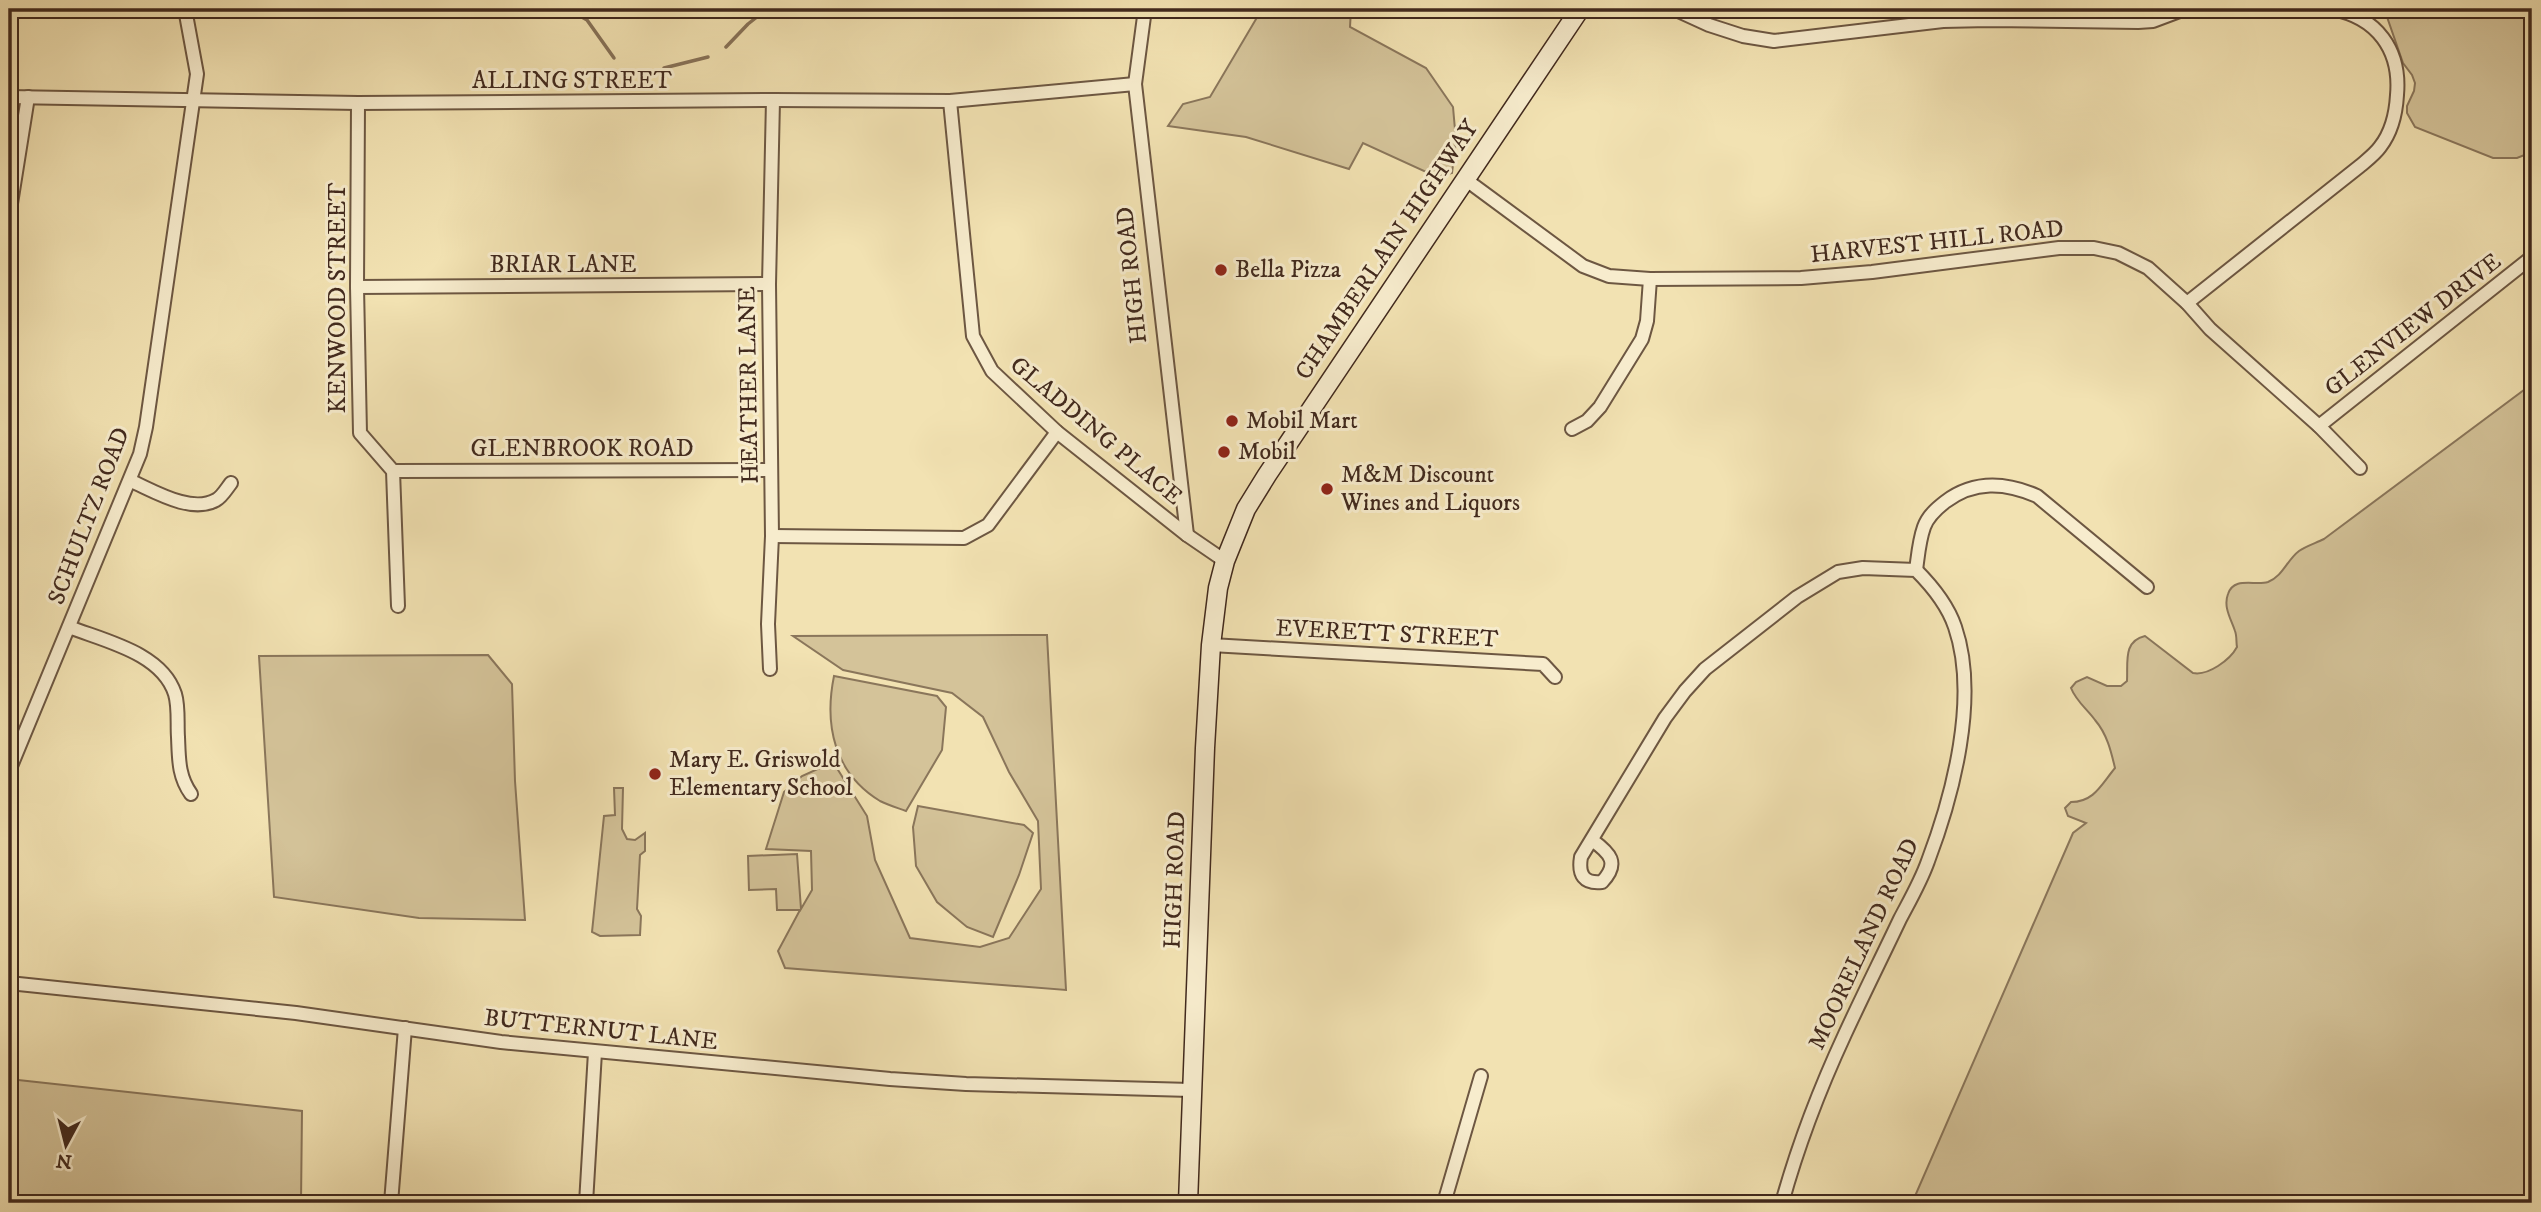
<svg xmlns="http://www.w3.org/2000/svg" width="2541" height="1212" font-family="'IM FELL DW Pica',serif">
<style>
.green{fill:#d4c399;stroke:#8a765b;stroke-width:2}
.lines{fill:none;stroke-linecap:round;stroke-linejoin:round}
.stream{stroke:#877258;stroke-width:3.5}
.street-casing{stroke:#6d5742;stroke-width:16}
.secondary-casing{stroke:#41291d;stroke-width:21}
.street{stroke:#f7eccd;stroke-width:12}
.secondary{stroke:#f7eccd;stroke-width:18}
.poi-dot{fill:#8f2418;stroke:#f7eccd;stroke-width:2.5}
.labels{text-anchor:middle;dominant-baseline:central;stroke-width:6;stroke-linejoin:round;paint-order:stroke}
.street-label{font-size:24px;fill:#41291d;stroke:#f7eccd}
.poi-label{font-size:24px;fill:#41291d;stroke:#f7eccd;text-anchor:start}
</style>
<rect width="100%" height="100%" fill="#f2e2b2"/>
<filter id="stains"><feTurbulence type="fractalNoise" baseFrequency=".00286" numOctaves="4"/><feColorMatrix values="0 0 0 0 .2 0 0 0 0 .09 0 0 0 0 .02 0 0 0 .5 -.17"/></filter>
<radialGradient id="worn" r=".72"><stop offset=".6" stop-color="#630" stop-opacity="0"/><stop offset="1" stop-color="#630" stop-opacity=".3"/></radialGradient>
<!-- green -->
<g class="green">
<polygon points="1262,9 1351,9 1350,27 1426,68 1453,107 1456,141 1452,173 1437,177 1363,143 1349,169 1246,137 1168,126 1183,104 1210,97"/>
<polygon points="2381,9 2532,9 2532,152 2517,158 2493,158 2415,127 2407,113 2407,106 2414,91 2415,83 2412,75 2403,63 2387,17"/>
<path d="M2532,384V1203H1912L2073,833L2086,823L2068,816L2065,808L2071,802C2094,802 2101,785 2115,768C2111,751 2107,734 2095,720C2087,709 2076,701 2071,688L2076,682L2087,677L2107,686H2121L2127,681C2128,662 2123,641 2145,636L2193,673C2208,676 2230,660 2237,647C2236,642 2237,636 2235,631C2231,619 2223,607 2228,594C2234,576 2255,586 2268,582C2283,576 2287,560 2299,551C2306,546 2316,543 2324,539Z"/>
<polygon points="1047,635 1066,990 785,968 778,951 800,910 777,910 776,889 749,890 748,856 797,854 801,909 812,890 811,851 766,849 784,792 802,776 833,762 867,816 875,860 910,938 980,947 1009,938 1041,889 1038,821 1009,772 983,717 952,693 843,670 793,636"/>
<polygon points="488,655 512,684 515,781 525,920 419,918 274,897 259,656"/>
<path d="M834,676L937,696L946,707L942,750L906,811C898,808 888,805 880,801C834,773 824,725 834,676Z"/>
<polygon points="614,788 623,788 622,829 627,839 635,840 645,833 645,851 640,855 637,909 641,916 640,935 600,936 592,932 604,816 615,815"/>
<polygon points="918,806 1024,825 1033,833 1019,875 993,937 967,927 937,902 916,866 913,827"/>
<polygon points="9,1079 302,1111 301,1203 9,1203"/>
</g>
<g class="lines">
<!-- stream -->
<g class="stream">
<polyline points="568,9 587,20 614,58"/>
<polyline points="726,47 748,24 767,9"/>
<polyline points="664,68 708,57"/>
</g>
<!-- street casing -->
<g class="street-casing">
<g id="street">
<polyline points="1145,9 1135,84 1187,535"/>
<polyline points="1674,9 1709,25 1743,36 1774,41 1943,21 1989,20 2138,22 2153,21 2185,9"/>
<polyline points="9,97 358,103 773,100 950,101 1135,84"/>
<polyline points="950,101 973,336 992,371 1057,432 1187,535 1225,561"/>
<polyline points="358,103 357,287 360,433 393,471 398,606"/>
<polyline points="1465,179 1583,266 1609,276 1650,279 1801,278 1872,272 2059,248 2094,248 2118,253 2148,268 2187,303 2210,329 2319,426 2360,468"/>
<polyline points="9,216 28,97"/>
<polyline points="357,287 769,284"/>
<path d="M2187,303L2360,166C2367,160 2375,154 2380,147C2391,133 2396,113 2397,95C2401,50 2377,17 2332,9"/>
<polyline points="2319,426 2532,257"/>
<polyline points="1572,429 1587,421 1600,407 1642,339 1647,321 1650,279"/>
<polyline points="393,471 771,470"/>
<path d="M131,481C154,491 191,514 216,500C222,497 227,488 231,483"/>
<polyline points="772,536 964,538 988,525 1057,432"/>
<path d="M1916,570C1918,556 1919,541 1924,527C1928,516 1936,509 1945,502C1974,480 2005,482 2037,496L2147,587"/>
<path d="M69,627C105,641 162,653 175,694C179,707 177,724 178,737C179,758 178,776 191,794"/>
<polyline points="1211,645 1543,664 1555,677"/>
<polyline points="770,669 768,624 772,536 769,284 773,100"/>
<polyline points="9,771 140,454 146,427 197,74 185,9"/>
<path d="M1592,840C1610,853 1620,863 1602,882C1584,884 1578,875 1581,857L1665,718L1685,691L1705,669L1797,597L1838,572L1863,568L1916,570C1932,586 1948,606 1955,627C1979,697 1953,795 1928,861C1921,881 1910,900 1900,919C1882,957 1863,995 1845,1034C1820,1088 1798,1145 1782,1203"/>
<polyline points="9,983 296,1013 501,1042 890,1079 966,1084 1191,1090"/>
<polyline points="391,1203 405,1028"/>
<polyline points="586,1203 595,1052"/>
<polyline points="1444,1203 1481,1076"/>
</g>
</g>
<!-- secondary casing -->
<g class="secondary-casing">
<polyline id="secondary" points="1188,1203 1205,748 1211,645 1218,588 1225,561 1246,509 1267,475 1580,9"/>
</g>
<!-- street -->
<use href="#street" class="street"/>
<!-- secondary -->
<use href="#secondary" class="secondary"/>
</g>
<!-- markers -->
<g class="poi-dot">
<circle cx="1221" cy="270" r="7"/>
<circle cx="1232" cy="421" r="7"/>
<circle cx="1224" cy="452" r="7"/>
<circle cx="1327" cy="489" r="7"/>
<circle cx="655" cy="774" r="7"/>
</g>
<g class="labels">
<!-- street labels -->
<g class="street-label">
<text x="572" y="81">ALLING STREET</text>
<text transform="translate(1937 242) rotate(-6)">HARVEST HILL ROAD</text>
<text transform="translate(1387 250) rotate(-56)">CHAMBERLAIN HIGHWAY</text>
<text x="563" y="265">BRIAR LANE</text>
<text transform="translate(1132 275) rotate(-96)">HIGH ROAD</text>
<text transform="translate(338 298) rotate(-90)">KENWOOD STREET</text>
<text transform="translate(2413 325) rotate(-38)">GLENVIEW DRIVE</text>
<text transform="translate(749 385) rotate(-91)">HEATHER LANE</text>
<text transform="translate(1096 431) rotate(40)">GLADDING PLACE</text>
<text x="582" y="449">GLENBROOK ROAD</text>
<text transform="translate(89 516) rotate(-69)">SCHULTZ ROAD</text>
<text transform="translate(1387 634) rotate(3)">EVERETT STREET</text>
<text transform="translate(1175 880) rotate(-88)">HIGH ROAD</text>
<text transform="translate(1864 944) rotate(-65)">MOORELAND ROAD</text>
<text transform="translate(601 1030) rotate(6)">BUTTERNUT LANE</text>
</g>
<!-- poi labels -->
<g class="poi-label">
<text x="1235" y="270">Bella Pizza</text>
<text x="1246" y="421">Mobil Mart</text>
<text x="1238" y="452">Mobil</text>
<text x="1341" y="475">M&amp;M Discount<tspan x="1341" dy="28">Wines and Liquors</tspan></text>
<text x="669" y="760">Mary E. Griswold<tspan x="669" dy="28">Elementary School</tspan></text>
</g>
</g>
<!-- margin -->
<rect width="2541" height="1212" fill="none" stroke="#f2e2b2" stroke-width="35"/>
<rect x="10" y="10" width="2520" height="1191" fill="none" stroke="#41291d" stroke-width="3.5"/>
<rect x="18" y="18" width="2506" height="1177" fill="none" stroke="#41291d" stroke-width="2"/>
<!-- north arrow -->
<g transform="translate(66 1145) rotate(187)" stroke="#f7eccd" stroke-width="5" paint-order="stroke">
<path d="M0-5L12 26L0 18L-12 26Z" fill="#41291d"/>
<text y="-10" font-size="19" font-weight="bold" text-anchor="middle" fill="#41291d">N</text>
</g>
<rect width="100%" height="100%" filter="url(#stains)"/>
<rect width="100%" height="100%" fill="url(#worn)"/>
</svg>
